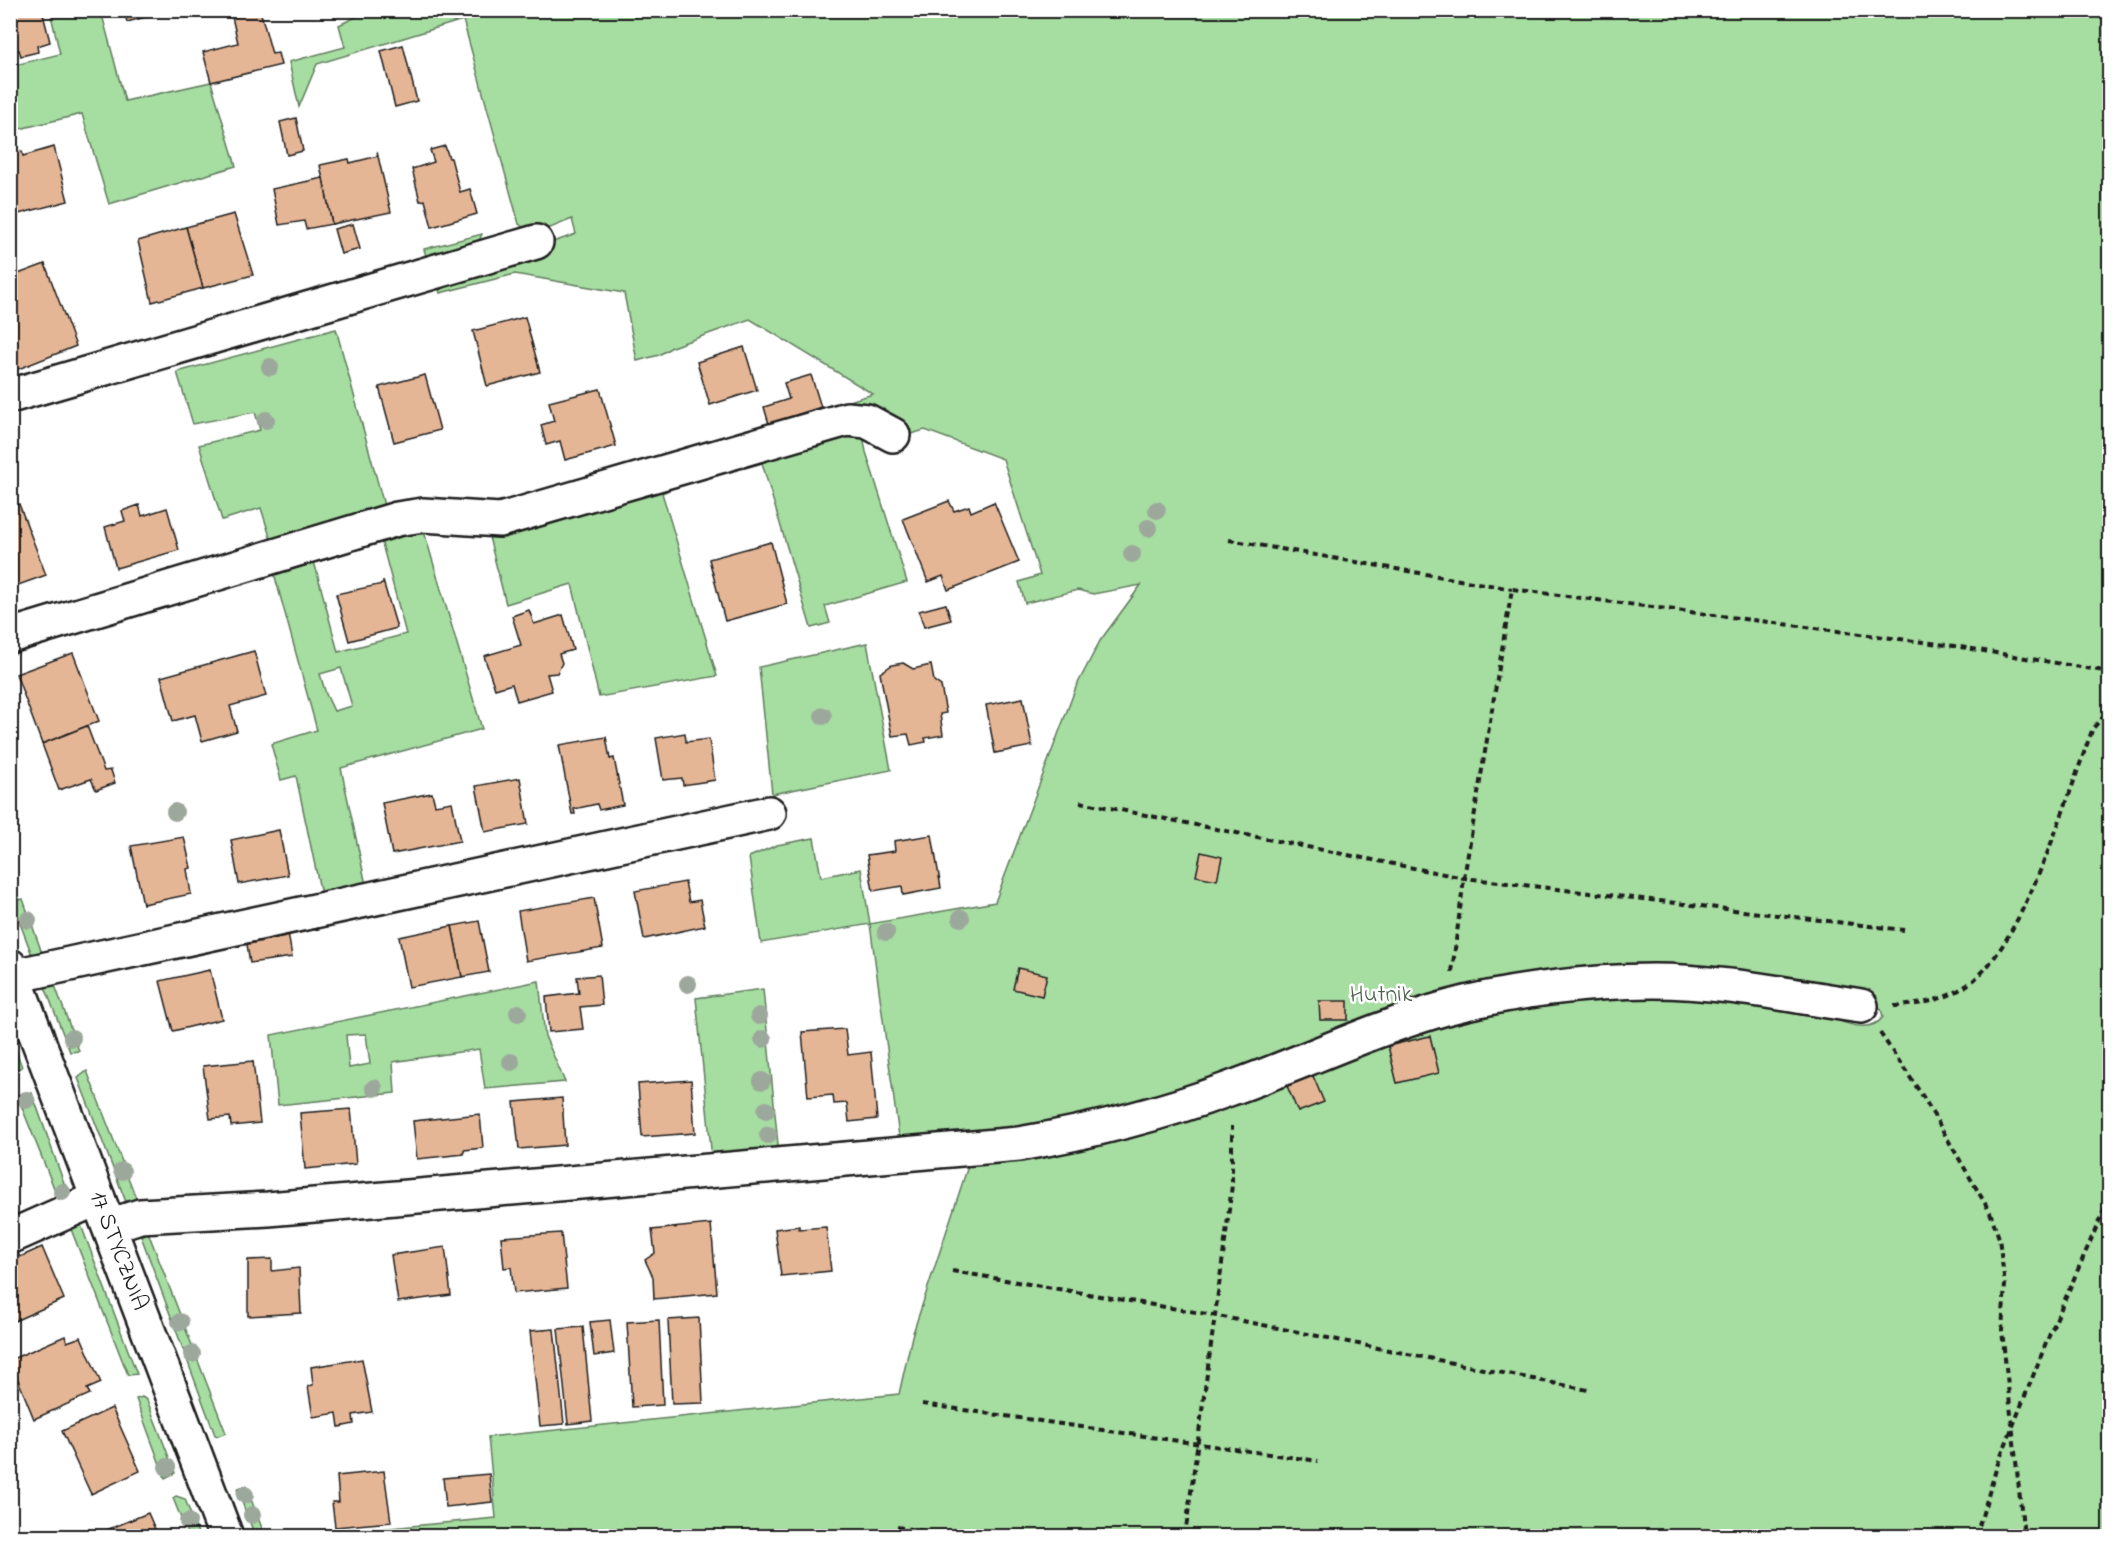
<svg xmlns="http://www.w3.org/2000/svg" width="2120" height="1547" font-family="'Indie Flower',sans-serif">
<style>
.green{fill:#a6dda1;stroke:#617c5e;stroke-width:1.5;fill-rule:evenodd}
.building{fill:#e5b696;stroke:#1c1c1c;stroke-width:1.5}
.lines{fill:none;stroke-linecap:round;stroke-linejoin:round}
.minor-casing{stroke:#1c1c1c;stroke-width:38}
.major-casing{stroke:#1c1c1c;stroke-width:38}
.path{stroke:#1c1c1c;stroke-width:4;stroke-dasharray:6 4.5;stroke-linecap:butt}
.minor{stroke:#fff;stroke-width:33}
.major{stroke:#fff;stroke-width:33}
.tree{fill:#9da89c}
.labels{text-anchor:middle;dominant-baseline:central;stroke-width:5;stroke-linejoin:round;paint-order:stroke}
.park-label{font-size:24px;fill:#4c604b;stroke:#fff}
.street-label{font-size:24px;fill:#1c1c1c;stroke:#fff}
</style>
<rect width="100%" height="100%" fill="#fff"/>
<filter id="ink" filterUnits="userSpaceOnUse"><feTurbulence type="fractalNoise" baseFrequency=".0167" numOctaves="2"/><feDisplacementMap in="SourceGraphic" scale="12" xChannelSelector="R" yChannelSelector="G"/><feConvolveMatrix kernelMatrix="1 2 1 2 8 2 1 2 1" color-interpolation-filters="sRGB"/></filter>
<g filter="url(#ink)">
<!-- green -->
<g class="green">
<path d="M354,10L2109,11V1536H304L496,1518L488,1437L899,1394L912,1336L969,1163L900,1144L870,924L761,943L749,857L777,845L814,838L821,877L861,869L870,924L995,902L1076,687L1100,641L1141,585L1093,594L1078,590L1025,603L1019,582L1040,575L1003,459L925,430L911,434L867,410L764,426L873,394L750,319L672,347L659,355L637,361L624,293L515,274L440,293L439,290L487,271L499,261L576,234L572,219L533,235L519,224L463,20L317,64L299,107L289,62L345,47L339,25L356,17ZM1873,1001L1881,1009L1883,1017C1868,1038 1831,1018 1814,1009Z"/>
<polygon points="50,11 101,11 125,101 211,82 236,166 109,204 82,114 11,131 11,66 60,54"/>
<polygon points="482,234 475,250 429,267 424,249"/>
<polygon points="336,329 385,509 272,543 261,508 222,520 199,445 260,430 255,412 193,424 177,372"/>
<polygon points="11,421 16,495 11,497 10,497"/>
<polygon points="862,430 866,452 907,582 825,606 830,623 811,628 762,463 745,468 744,460"/>
<polygon points="668,487 667,491 662,493 717,676 599,697 572,584 506,604 489,537 487,537 489,533"/>
<path d="M423,528L482,729L341,768L366,885L321,894L296,776L281,780L271,744L317,730L272,566L312,554L338,652L406,634L380,536ZM341,668L352,706L334,711L326,694L320,674Z"/>
<polygon points="867,643 891,770 772,794 759,667"/>
<polygon points="23,899 43,956 32,955 12,902"/>
<polygon points="53,980 79,1051 70,1052 45,987"/>
<path d="M539,981L545,1036L565,1082L485,1089L479,1049L393,1062L395,1093L278,1105L271,1035ZM366,1034L370,1064L349,1068L346,1035Z"/>
<polygon points="763,989 779,1155 712,1159 696,998"/>
<polygon points="11,1037 22,1067 11,1072 10,1072"/>
<polygon points="87,1071 138,1203 131,1206 126,1202 78,1078"/>
<polygon points="27,1092 32,1093 70,1200 60,1203 17,1095"/>
<polygon points="76,1223 81,1225 137,1374 128,1375 69,1224"/>
<polygon points="148,1232 226,1433 218,1436 215,1435 141,1236"/>
<polygon points="142,1397 147,1400 175,1473 165,1478 136,1399"/>
<polygon points="246,1486 265,1536 255,1536 237,1489"/>
<polygon points="176,1496 185,1499 199,1536 188,1536 173,1498"/>
</g>
<!-- building -->
<g class="building">
<polygon points="10,10 42,10 50,42 37,46 38,52 21,56 19,50 10,52"/>
<polygon points="124,10 171,10 127,22"/>
<polygon points="260,10 272,54 278,53 281,65 211,82 203,52 238,43 232,17"/>
<polygon points="403,45 417,101 395,107 381,51"/>
<polygon points="296,118 303,151 287,155 280,122"/>
<polygon points="445,146 449,158 451,158 460,192 470,189 477,214 432,227 425,200 420,201 412,169 434,162 430,150"/>
<polygon points="54,147 68,201 11,216 10,154 22,151 23,156"/>
<polygon points="377,152 391,212 332,224 320,165 349,159 350,163 378,156"/>
<polygon points="323,178 332,224 306,229 304,221 279,225 272,189"/>
<polygon points="234,214 253,275 203,288 186,227"/>
<polygon points="353,224 360,249 341,254 334,229"/>
<polygon points="186,227 203,288 152,302 138,241"/>
<polygon points="45,264 76,346 11,372 10,277"/>
<polygon points="525,317 540,372 487,386 473,331"/>
<polygon points="744,347 757,390 710,405 697,362"/>
<polygon points="425,375 440,430 394,442 379,387"/>
<polygon points="811,375 821,407 769,424 764,407 789,399 784,383"/>
<polygon points="600,389 616,446 565,460 560,441 546,445 541,425 554,421 549,402"/>
<polygon points="949,501 954,511 969,506 971,512 994,502 1019,562 948,590 943,576 928,582 903,519"/>
<polygon points="19,504 46,575 10,588 10,507"/>
<polygon points="139,505 142,516 167,508 179,550 116,568 105,527 125,521 122,511"/>
<polygon points="771,542 787,604 725,621 709,559"/>
<polygon points="383,581 397,628 349,641 336,594 383,584"/>
<polygon points="946,604 951,620 924,627 919,611"/>
<polygon points="529,610 534,624 563,615 573,650 559,654 562,663 557,673 547,674 552,691 517,701 512,684 495,689 484,656 521,645 512,616"/>
<polygon points="254,651 266,696 230,706 237,731 202,741 195,715 173,721 161,677"/>
<polygon points="73,653 99,721 42,744 16,674"/>
<polygon points="903,663 913,669 931,665 934,681 941,686 946,713 940,714 943,735 925,738 926,742 911,745 908,734 892,736 880,673 892,665"/>
<polygon points="1023,698 1032,746 995,753 986,705"/>
<polygon points="87,726 104,771 111,770 115,783 96,790 91,779 59,790 42,744"/>
<polygon points="685,733 686,742 709,739 715,780 683,785 682,778 663,780 656,738"/>
<polygon points="606,737 610,759 614,758 623,805 599,810 597,804 574,809 575,814 572,814 559,745"/>
<polygon points="520,778 528,824 485,832 476,786"/>
<polygon points="432,793 435,805 452,802 460,841 392,854 382,803"/>
<polygon points="279,830 288,875 239,884 231,840"/>
<polygon points="932,835 941,888 903,895 902,886 873,891 867,855 895,851 894,841"/>
<polygon points="184,837 191,868 187,869 191,894 143,904 131,846"/>
<polygon points="1201,852 1222,857 1217,880 1196,876"/>
<polygon points="685,882 689,902 700,900 705,926 644,939 635,891"/>
<polygon points="594,898 603,948 526,961 518,911"/>
<polygon points="479,921 489,972 462,977 452,926"/>
<polygon points="287,926 292,957 250,963 245,932"/>
<polygon points="452,926 462,977 409,987 399,937"/>
<polygon points="1018,968 1047,975 1042,996 1013,989"/>
<polygon points="210,970 222,1019 173,1031 160,981"/>
<polygon points="599,975 602,1005 580,1007 583,1029 549,1032 546,997 579,993 577,977"/>
<polygon points="1319,1001 1348,1001 1348,1020 1320,1020"/>
<polygon points="845,1029 848,1055 871,1052 877,1119 849,1122 847,1103 834,1104 833,1095 808,1097 802,1032"/>
<polygon points="1430,1036 1439,1073 1397,1083 1388,1046"/>
<polygon points="253,1061 260,1123 231,1126 230,1117 210,1119 203,1066"/>
<polygon points="1313,1076 1324,1102 1298,1112 1287,1086"/>
<polygon points="691,1080 695,1133 642,1137 638,1084"/>
<polygon points="562,1098 565,1145 519,1149 514,1102"/>
<polygon points="351,1109 356,1164 305,1169 300,1113"/>
<polygon points="480,1114 483,1148 464,1150 464,1154 417,1159 413,1121"/>
<polygon points="711,1224 717,1293 654,1299 653,1277 645,1260 655,1253 652,1230"/>
<polygon points="799,1226 799,1229 826,1227 831,1271 781,1276 775,1229"/>
<polygon points="561,1233 567,1288 514,1293 511,1267 504,1268 501,1237"/>
<polygon points="42,1247 64,1299 10,1323 10,1252 16,1249 20,1257"/>
<polygon points="445,1247 451,1295 398,1302 391,1255"/>
<polygon points="272,1259 272,1271 299,1268 301,1313 248,1316 248,1260"/>
<polygon points="699,1318 703,1403 672,1404 668,1320"/>
<polygon points="610,1320 614,1353 594,1356 590,1322"/>
<polygon points="659,1320 663,1405 632,1407 627,1322"/>
<polygon points="583,1327 592,1421 568,1424 558,1329"/>
<polygon points="554,1329 564,1424 540,1426 530,1331"/>
<polygon points="65,1336 67,1342 81,1337 101,1383 87,1389 90,1394 34,1419 10,1360"/>
<polygon points="362,1359 372,1412 353,1415 354,1424 339,1427 337,1413 313,1417 308,1386 313,1385 311,1367"/>
<polygon points="112,1408 140,1471 91,1494 62,1431"/>
<polygon points="384,1471 391,1522 335,1527 332,1502 339,1502 337,1476"/>
<polygon points="489,1474 492,1502 446,1507 443,1478"/>
<polygon points="148,1513 158,1536 104,1536 102,1532"/>
</g>
<g class="lines">
<!-- minor casing -->
<g class="minor-casing">
<g id="minor">
<polyline points="10,396 536,242"/>
<polyline points="10,636 397,519 423,515 500,520 847,419 867,421 893,435"/>
<polyline points="14,976 769,813"/>
<path d="M109,1226L140,1216L268,1209L1019,1144C1090,1132 1161,1114 1229,1089C1302,1063 1372,1029 1446,1008C1509,991 1588,981 1653,981C1722,981 1793,996 1861,1006"/>
<polyline points="10,1237 98,1198"/>
</g>
</g>
<!-- major casing -->
<g class="major-casing">
<polyline id="major" points="10,966 226,1536"/>
</g>
<!-- path -->
<g class="path">
<polyline points="1229,540 1512,589"/>
<polyline points="1080,802 1464,878 1904,930"/>
<polyline points="1452,972 1464,878 1512,589 1954,646 2110,672"/>
<path d="M1894,1006C1923,1005 1953,998 1975,979C2026,935 2068,794 2093,728L2110,710"/>
<polyline points="1880,1033 1922,1095 1990,1212 1999,1238 2005,1285 2002,1330 2024,1536"/>
<polyline points="952,1271 1213,1315 1588,1390"/>
<polyline points="922,1404 1318,1461"/>
<polyline points="897,1527 956,1536"/>
<polyline points="1185,1536 1226,1234 1232,1185 1232,1126"/>
<polyline points="1976,1536 1997,1466 2049,1336 2110,1196"/>
</g>
<!-- minor -->
<use href="#minor" class="minor"/>
<!-- major -->
<use href="#major" class="major"/>
</g>
<!-- trees -->
<g class="tree">
<circle cx="270" cy="367" r="9"/>
<circle cx="266" cy="420" r="9"/>
<circle cx="1157" cy="510" r="9"/>
<circle cx="1148" cy="528" r="9"/>
<circle cx="1132" cy="554" r="9"/>
<circle cx="823" cy="716" r="9"/>
<circle cx="175" cy="812" r="9"/>
<circle cx="961" cy="918" r="9"/>
<circle cx="28" cy="920" r="9"/>
<circle cx="886" cy="932" r="9"/>
<circle cx="688" cy="984" r="9"/>
<circle cx="518" cy="1013" r="9"/>
<circle cx="759" cy="1016" r="9"/>
<circle cx="72" cy="1038" r="9"/>
<circle cx="763" cy="1039" r="9"/>
<circle cx="511" cy="1062" r="9"/>
<circle cx="762" cy="1081" r="9"/>
<circle cx="374" cy="1088" r="9"/>
<circle cx="26" cy="1100" r="9"/>
<circle cx="766" cy="1110" r="9"/>
<circle cx="768" cy="1135" r="9"/>
<circle cx="122" cy="1171" r="9"/>
<circle cx="62" cy="1192" r="9"/>
<circle cx="180" cy="1322" r="9"/>
<circle cx="192" cy="1354" r="9"/>
<circle cx="167" cy="1467" r="9"/>
<circle cx="245" cy="1495" r="9"/>
<circle cx="252" cy="1515" r="9"/>
<circle cx="188" cy="1522" r="9"/>
</g>
</g>
<g class="labels">
<!-- park labels -->
<g class="park-label">
<text x="1381" y="995">Hutnik</text>
</g>
<!-- street labels -->
<g class="street-label">
<text transform="translate(118 1251) rotate(69)">17 STYCZNIA</text>
</g>
</g>
<!-- margin -->
<rect width="2120" height="1547" fill="none" stroke="#fff" stroke-width="36"/>
<rect x="18" y="18" width="2084" height="1511" fill="none" stroke="#1c1c1c" stroke-width="2" filter="url(#ink)"/>
</svg>
